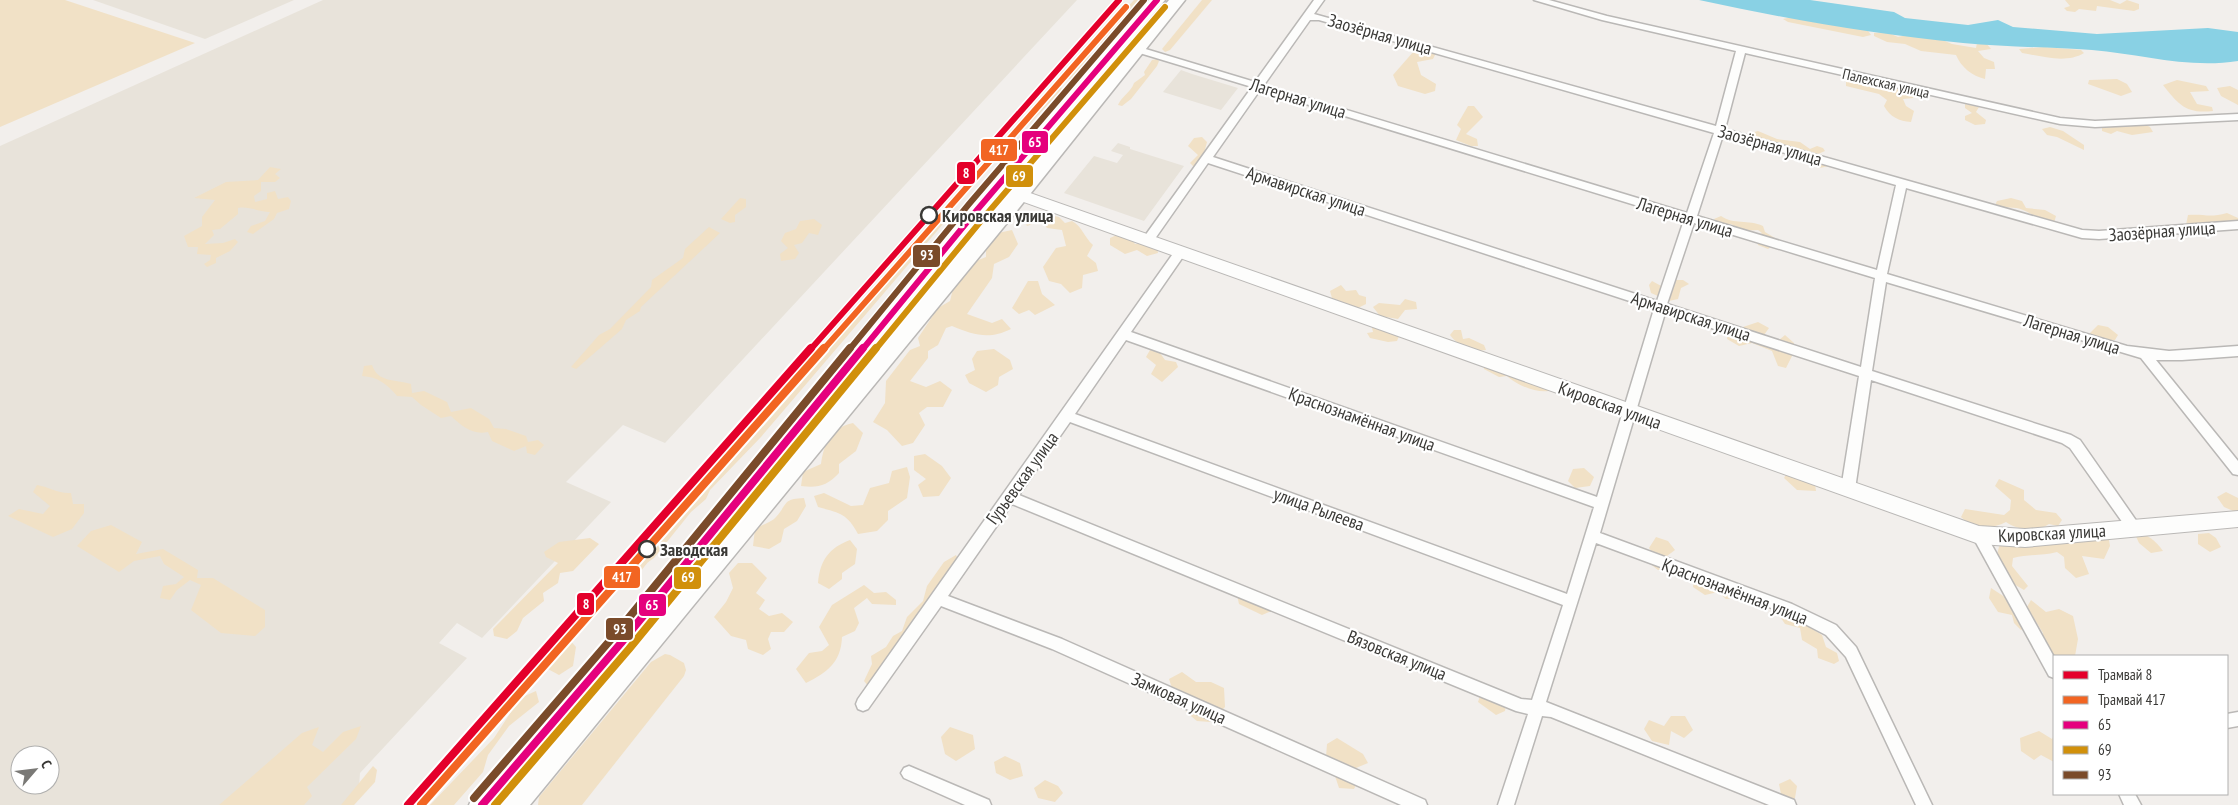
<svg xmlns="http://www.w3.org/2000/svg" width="2238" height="805" font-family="'PT Sans Narrow',sans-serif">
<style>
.built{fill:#e8e3da;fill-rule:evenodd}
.green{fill:#f1e1c6}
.water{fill:#89d1e4}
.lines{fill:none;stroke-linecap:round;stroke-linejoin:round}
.street-casing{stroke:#bab8b6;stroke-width:3}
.secondary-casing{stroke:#bab8b6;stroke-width:2}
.primary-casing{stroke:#bab8b6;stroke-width:3}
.street{fill:#fdfdfc;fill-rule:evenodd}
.secondary{fill:#fdfdfc;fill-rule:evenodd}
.primary{fill:#fdfdfc;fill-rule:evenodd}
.bus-1-far1-casing{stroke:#fff;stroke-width:9}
.bus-1-casing{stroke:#fff;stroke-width:12}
.bus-2-far1-casing{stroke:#fff;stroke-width:9}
.bus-2-casing{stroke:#fff;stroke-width:12}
.bus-3-far1-casing{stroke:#fff;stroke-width:9}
.bus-3-casing{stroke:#fff;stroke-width:12}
.bus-1-far1{stroke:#e5007d;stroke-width:6}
.bus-1{stroke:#e5007d;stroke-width:8}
.bus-2-far1{stroke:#d1900b;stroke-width:6}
.bus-2{stroke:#d1900b;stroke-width:8}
.bus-3-far1{stroke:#7a4b2a;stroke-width:6}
.bus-3{stroke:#7a4b2a;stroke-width:8}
.tram-1-far1-casing{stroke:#fff;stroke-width:9}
.tram-1-casing{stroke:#fff;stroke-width:12}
.tram-2-far1-casing{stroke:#fff;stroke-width:9}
.tram-2-casing{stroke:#fff;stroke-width:12}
.tram-1-far1{stroke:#e4002b;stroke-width:6}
.tram-1{stroke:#e4002b;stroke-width:8}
.tram-2-far1{stroke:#f26522;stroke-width:6}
.tram-2{stroke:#f26522;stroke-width:8}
.stop-dot{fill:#fff;stroke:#3a3936;stroke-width:2.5}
.labels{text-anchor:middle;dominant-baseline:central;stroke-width:4.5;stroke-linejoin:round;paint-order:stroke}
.far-street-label{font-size:15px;fill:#3a3936;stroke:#fff}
.street-label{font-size:18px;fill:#3a3936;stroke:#fff}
.stop-label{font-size:18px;font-weight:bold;fill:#3a3936;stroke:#fff;text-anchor:start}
.line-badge{stroke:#fff;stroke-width:2}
.badge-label{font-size:14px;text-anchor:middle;font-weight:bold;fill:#fff}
</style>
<rect width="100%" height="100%" fill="#f2efec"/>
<!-- built -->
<g class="built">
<polygon points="93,0 294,0 205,39"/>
<path d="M323,0H1077L665,443L623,425L566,482L611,502L482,638L457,623L439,643L467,658L360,773L359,787L343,805H0V146ZM20,755H50V785H20Z"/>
<polygon points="1181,70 1192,74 1238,88 1221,110 1163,92"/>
<polygon points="1118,143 1130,147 1130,149 1184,166 1144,221 1064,193 1094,156 1117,163 1123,155 1111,151"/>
</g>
<!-- green -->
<g class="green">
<polygon points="0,0 65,0 195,43 0,127"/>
<polygon points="1134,0 1144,0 1112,32 1107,43 1100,43 1101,36"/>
<polygon points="1202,0 1212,0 1170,50 1165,52 1162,49"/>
<polygon points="2065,0 2110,0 2120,4 2127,0 2139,4 2139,9 2134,11 2097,6 2096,11 2079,9 2075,12 2067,11 2064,8 2070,6"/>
<polygon points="1792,17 1866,28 1871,35 1863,37 1788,22 1783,19"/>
<path d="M1887,32L1898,37L1907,35L1940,39L1952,44L1976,48L1977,43H1986L1991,49L1978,51L1984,58L1994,62L1995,69H1986L1985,79C1972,76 1961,67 1956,55L1921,51L1905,44L1887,42L1874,36V33Z"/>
<path d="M2044,47L2081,50L2084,53C2066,64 2041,56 2022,53L2019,49Z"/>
<polygon points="1421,50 1436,53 1433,59 1417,62 1421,75 1436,84 1435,91 1425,94 1398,86 1393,75 1414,51"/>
<polygon points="1086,55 1091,55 1092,58 1073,79 1066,79 1066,74"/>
<path d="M1157,59L1159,61L1157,66L1131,99L1122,106L1118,105C1122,96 1131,92 1134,83L1145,75L1144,72L1152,60Z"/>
<polygon points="2117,79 2127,84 2132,92 2121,96 2088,84 2089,80"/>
<path d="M1846,80L1863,82L1887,90L1900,87L1915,93L1913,98L1903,99L1906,106L1914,111L1911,122C1899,121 1890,117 1884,106L1887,100L1879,94L1846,86Z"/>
<path d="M2177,80L2206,86L2209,91L2190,92L2197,104L2212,107L2213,111C2186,114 2179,105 2163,85Z"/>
<polygon points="1055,85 1061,87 1062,90 1030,123 1024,127 1019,125"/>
<polygon points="2230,86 2238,90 2238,105 2221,96 2217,88"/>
<polygon points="1965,104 1979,107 1976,112 1986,120 1985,124 1975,125 1965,120 1965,116 1972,113 1965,108"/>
<polygon points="1468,106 1474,106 1483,117 1466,134 1477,139 1478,146 1471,146 1456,140 1461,129 1457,125"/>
<polygon points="2142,123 2150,127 2153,132 2132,135 2117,131 2111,134 2102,131 2102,125 2115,127 2120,124"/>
<polygon points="2050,127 2063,131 2084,145 2084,150 2057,137 2047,135 2042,129"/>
<path d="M1758,131L1777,139L1800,142L1810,149L1817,146L1823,148L1825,151L1818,154C1805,148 1792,151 1780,142L1770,143L1753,138L1751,133Z"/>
<polygon points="1202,137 1207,142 1203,157 1194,167 1190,163 1198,155 1188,146 1194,138"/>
<polygon points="1743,138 1824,161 1829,166 1820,168 1804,160 1791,159 1786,154 1775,154 1756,146 1741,144 1736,140"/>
<path d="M270,167L281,169L275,174L280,178L275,182H261V191L254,196L255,202L267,199V193L275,191L278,199L288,197L291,201L289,209L277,213L274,219L253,234L247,232L251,226L265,221L270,212C258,212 250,206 238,208V214L220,229L212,230L214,235L205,244L223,243L235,239L238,242L230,251L216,258V263L207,267L204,264L210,260L211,255L197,254L198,247H188L184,236L202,226V217L215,200L194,198L226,182L258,180Z"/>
<polygon points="740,198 746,199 746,207 735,215 735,222 730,223 721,219"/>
<path d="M2011,198L2022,201L2026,208L2045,210L2056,216L2054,223C2041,221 2035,215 2023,210C2015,206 2004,209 1995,205L1997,201Z"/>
<path d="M1041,213L1059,217L1065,223L1072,221C1082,226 1084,237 1093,245L1087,256L1096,263L1098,271L1083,275L1082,288L1070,293L1061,284L1049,281L1043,267L1056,248L1066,246L1062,230L1047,228L1041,221L1027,226L1022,218Z"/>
<path d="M2227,213L2238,218V226L2218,223L2211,233H2200L2186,225L2188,215C2205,214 2210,218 2227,213Z"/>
<path d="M1721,216C1734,225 1748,219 1763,226L1765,232L1775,238V243L1768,249L1758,245L1755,238L1762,233L1758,230L1742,231L1731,224L1721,227L1714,219Z"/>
<path d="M941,218L943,224L761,437L710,490L706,499L691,512L654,558C639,567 646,574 625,581L622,575L641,554L652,550L653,541L671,520L696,498L718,468L732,456L792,387L802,380L807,367L844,326L852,320L854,312L883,276L895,266L899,255Z"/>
<polygon points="814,219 822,225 818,235 809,233 802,243 794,245 799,253 795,259 781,261 780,254 788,248 781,241 785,233 796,229 800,221"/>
<polygon points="709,227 720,233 641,307 640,311 626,320 622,329 576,369 571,367 599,335 610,329 651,287 652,280 683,258 685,249"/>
<path d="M1012,230L1018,244L1009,257L994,264L992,278L967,314L992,323L1002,319L1011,329C989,340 974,335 952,326L946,328L938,345L928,351V358L910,381L926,387L940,381L952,390L943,407H927L919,413L925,425L913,443L902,446L887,430L873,422L885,403L886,381L910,350L920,346L918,338L938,308L950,301L954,285L976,261L986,257V248L998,233Z"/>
<polygon points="1119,234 1130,236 1135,244 1145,243 1157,247 1158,253 1147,256 1137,250 1125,254 1110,245 1110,238"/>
<polygon points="1673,280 1683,280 1689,284 1681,288 1678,299 1669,301 1651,293 1649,285 1652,281 1665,288"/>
<polygon points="1028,281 1038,281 1042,294 1055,305 1035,315 1029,310 1019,314 1012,308"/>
<polygon points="1341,285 1346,291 1356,290 1359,295 1366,297 1366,304 1358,308 1332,298 1330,291"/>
<polygon points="1405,299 1416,302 1417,309 1405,310 1398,319 1380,316 1373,307 1379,303 1400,305"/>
<polygon points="1758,322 1769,328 1764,335 1779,340 1785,335 1794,343 1793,354 1786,368 1778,366 1772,351 1752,343 1739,346 1727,339 1728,332"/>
<polygon points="2098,325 2108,327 2118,335 2115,340 2094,340 2088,335"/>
<polygon points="1376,327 1399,336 1397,341 1388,342 1370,338 1367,333 1373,332 1372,328"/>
<path d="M1454,330H1461L1463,339L1469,338L1484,345L1486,350C1473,352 1458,346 1450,335Z"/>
<polygon points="994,349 1010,360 1013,369 999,377 998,385 986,392 969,383 965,375 975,370 972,359 977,351"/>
<polygon points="1150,350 1160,353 1165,360 1176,362 1178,367 1162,382 1151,374 1156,365 1146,357"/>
<path d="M1483,363L1552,390C1540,395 1516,385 1507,376L1499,377L1484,369Z"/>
<path d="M372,365C378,383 395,379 411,384L412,393L424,391L447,402L451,412L471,408L489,419L494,428L506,429L526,436L528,442L538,440L544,445L535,455L527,453L526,446L514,451L492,441L488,432C472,435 463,427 451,416L441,418L421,405L412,397L397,396C387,384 378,377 362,376L364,366Z"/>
<path d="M853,423L863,433L856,451L839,464V473C827,486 818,488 801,486L803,472L821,464C824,443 831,428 853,423Z"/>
<polygon points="925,454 942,466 951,478 939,496 923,497 918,485 926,479 914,470 914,456"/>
<path d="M907,467L910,477L907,498L888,511V520L877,531L858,534C847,513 839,513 818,507L814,496L824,493L851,506L863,505L870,488L889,483L892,471Z"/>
<polygon points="1584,468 1594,477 1590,486 1575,488 1568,481 1573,469"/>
<polygon points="1788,471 1815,484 1816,491 1797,490 1784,478"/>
<path d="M1999,479L2024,490V500L2036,510L2056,513L2062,520L2058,526L2049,524C2037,532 2019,531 2006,522C1991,530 1973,529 1961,517L1965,509L2004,515L2010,510L2011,500L1995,486Z"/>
<path d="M37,485C50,487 58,494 71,493L73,504H84V513L72,529L53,537L8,516L19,509L43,514L50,506L33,492Z"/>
<polygon points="2226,492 2238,498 2238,513 2224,507 2217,497"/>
<path d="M804,498L806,506L797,521L784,529L781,542L769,549L753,546L755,529C761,525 772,522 776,517C788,504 782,499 804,498Z"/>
<polygon points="111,525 142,542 136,554 163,549 198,570 197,578 213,578 265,610 265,627 255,636 221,633 191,610 201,585 190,580 177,590 170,600 160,598 163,586 176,584 184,577 164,564 160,556 134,561 119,572 77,546 91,531"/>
<path d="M2134,532C2148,534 2155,540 2163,551L2151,553L2139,543Z"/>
<polygon points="2209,533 2216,538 2221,547 2210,552 2198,544 2198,534"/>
<path d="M2108,534L2110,546L2104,559L2082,556L2089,574L2076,578L2065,568L2064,557L2057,552C2042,556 2028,554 2013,558L2012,566L2028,586L2024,590L2012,583L1997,554L2001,540Z"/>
<polygon points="1656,537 1668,541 1675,550 1667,556 1672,563 1668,570 1658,570 1649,563 1654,555 1649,548"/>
<polygon points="590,538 599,544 573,571 560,573 558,583 543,593 544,601 523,618 517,631 507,639 494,636 493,629 558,563 546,557 544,552 559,542"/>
<path d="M850,540L857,549L855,564L842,573V579L829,589L818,583C820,560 829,548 850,540Z"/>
<polygon points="956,555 960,563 947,587 943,607 926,612 869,687 864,681 872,664 871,656 886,647 893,636 902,631 907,617 923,601 927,586 944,562"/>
<polygon points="738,563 752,563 767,578 756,593 765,600 759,609 769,616 782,613 793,622 784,632 771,632 768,639 771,649 763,655 748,649 746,640 731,636 714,617 726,602 733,588 729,573"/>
<polygon points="1694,579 1735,586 1738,598 1726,599 1718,592 1705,595 1693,587"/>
<path d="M864,585L874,593L886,592L896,600V605L872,604L867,598L854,608L859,623L855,631L842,637C841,662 828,672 806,683L796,669L809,653L822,651L829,645L819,627L832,605Z"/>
<polygon points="1991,588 2011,601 2014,613 2027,626 2021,630 2014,623 2012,615 1998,612 1989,598"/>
<polygon points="1237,595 1274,610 1262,615 1239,604"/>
<polygon points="2031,600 2046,612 2059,609 2073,616 2078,639 2075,656 2054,656 2054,663 2052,662 2040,640 2043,633 2027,607"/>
<polygon points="1785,604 1808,622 1809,627 1822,635 1826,647 1837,653 1839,661 1834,664 1818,658 1817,649 1802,640 1800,628 1785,624 1777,612"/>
<polygon points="569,639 576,647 573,666 559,675 546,668 555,652"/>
<polygon points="665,654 670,655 684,663 686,670 684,676 582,805 538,805 539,797 651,662"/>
<polygon points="1182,672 1196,682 1211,682 1224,688 1225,707 1210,722 1197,721 1186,712 1195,699 1182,691 1173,691 1169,679"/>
<polygon points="536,691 539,702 509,726 488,755 483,772 454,805 430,805 494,738 520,698"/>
<polygon points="1480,696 1506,704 1505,711 1496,715 1478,702"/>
<polygon points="1671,716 1685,716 1693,730 1684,738 1671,731 1669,745 1652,741 1644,729 1649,720 1664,726"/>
<polygon points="361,726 356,739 307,787 312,796 304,805 219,805 302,733 319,727 312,745 323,752 343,732"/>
<polygon points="950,727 973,735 975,749 956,761 945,754 941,737"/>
<polygon points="2039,731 2052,739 2054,735 2054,762 2041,755 2034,760 2021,751 2020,738"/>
<polygon points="1337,738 1363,754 1368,763 1356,768 1360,777 1354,789 1339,788 1335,776 1343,767 1337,760 1326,757 1327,744"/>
<polygon points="1005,756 1020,763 1023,776 1010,780 996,773 994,762"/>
<polygon points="373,766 377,770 375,782 354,805 341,805"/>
<polygon points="1790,779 1797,786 1795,798 1789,801 1792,805 1764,805 1765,801 1781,794 1779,784"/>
<polygon points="1045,780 1058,786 1063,793 1055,802 1038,798 1034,788"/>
</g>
<!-- water -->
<path class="water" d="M1699,0H1810L1894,12L1905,18L1968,25L1998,20L2013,27L2097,34L2208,28L2238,32V61C2188,69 2141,54 2092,50C2049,47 2006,47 1963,43C1874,34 1786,19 1699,0Z"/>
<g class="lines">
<!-- street casing -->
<g class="street-casing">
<g id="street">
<path d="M1314,0H1324L1314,14L1716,126L1736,51L1602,20L1534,0H1549L1607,16L2060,118L2095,121L2238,114V120L2095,127L2060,124L1745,53L1725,129L2082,230L2099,231L2238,221V229L2099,239L2082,238L1906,188L1887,274L2127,346L2169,351L2238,346V356L2182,360H2156L2238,461V475L2233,474L2141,358L1886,282L1872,371L2071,435L2080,440L2142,529L2140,533L2135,535L2130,533L2070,448L2062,443L1871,380L1855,489L1853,493L1848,494L1843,493L1841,489L1859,376L1665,313L1600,533L1792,604L1836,625L1856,647L1932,805H1916L1846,657L1826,635L1782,612L1596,543L1546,702L1794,800L1796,805H1769L1551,717L1542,716L1514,805H1498L1528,714L1516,711L1012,504L948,596L1062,639L1425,800L1427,805H1401L1052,649L941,606L868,709L863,711L858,709L856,704L858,699L1177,248L1181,247L1187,251L1131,332L1597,497L1654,309L1208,163L1152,243L1148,244L1142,240L1252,87L1133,51V47H1139L1255,82ZM1310,20H1319L1714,133L1687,213L1264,85ZM1260,90L1684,220L1657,301L1213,157ZM1723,135L1896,185L1877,270L1697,216ZM1694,223L1875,278L1861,367L1667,304ZM1126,340L1594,507L1567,594L1075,414ZM1070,422L1563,605L1532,700L1521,699L1019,495Z"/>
<polygon points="1979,529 1984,531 2054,657 2054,678 2049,676 1974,539 1972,535 1974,531"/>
<polygon points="2238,712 2238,726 2227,728 2227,714"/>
<polygon points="909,766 989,800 991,805 965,805 904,778 901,773 904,768"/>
<polygon points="2119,794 2135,794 2141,805 2124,805"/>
</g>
</g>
<!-- secondary casing -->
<g class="secondary-casing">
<polygon id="secondary" points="996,181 1979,526 2025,529 2238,511 2238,527 2025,547 1979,544 990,190 988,186 990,182"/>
</g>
<!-- primary casing -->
<g class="primary-casing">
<polygon id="primary" points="1149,0 1165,0 984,214 743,511 993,213 1169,0 1185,0 1007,223 530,805 469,805 473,796 612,635 970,206"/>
</g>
<!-- street -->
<use href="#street" class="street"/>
<!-- secondary -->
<use href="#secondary" class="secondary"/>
<!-- primary -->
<use href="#primary" class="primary"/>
<!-- bus-1-far1 casing -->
<g class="bus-1-far1-casing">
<polyline id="bus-1-far1" points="862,350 977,210 1157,0"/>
</g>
<!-- bus-1 casing -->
<g class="bus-1-casing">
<polyline id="bus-1" points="482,805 621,643 863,348"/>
</g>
<!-- bus-2-far1 casing -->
<g class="bus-2-far1-casing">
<polyline id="bus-2-far1" points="875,350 985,216 1165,7"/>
</g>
<!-- bus-2 casing -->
<g class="bus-2-casing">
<polyline id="bus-2" points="495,805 629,649 876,348"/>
</g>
<!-- bus-3-far1 casing -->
<g class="bus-3-far1-casing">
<polyline id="bus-3-far1" points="849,350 969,204 1144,0"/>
</g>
<!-- bus-3 casing -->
<g class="bus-3-casing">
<polyline id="bus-3" points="474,798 613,637 850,348"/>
</g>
<!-- bus-1-far1 -->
<use href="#bus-1-far1" class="bus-1-far1"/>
<!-- bus-1 -->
<use href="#bus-1" class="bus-1"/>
<!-- bus-2-far1 -->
<use href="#bus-2-far1" class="bus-2-far1"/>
<!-- bus-2 -->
<use href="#bus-2" class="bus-2"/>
<!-- bus-3-far1 -->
<use href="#bus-3-far1" class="bus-3-far1"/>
<!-- bus-3 -->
<use href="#bus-3" class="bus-3"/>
<!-- tram-1-far1 casing -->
<g class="tram-1-far1-casing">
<polyline id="tram-1-far1" points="810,350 1119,0"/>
</g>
<!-- tram-1 casing -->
<g class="tram-1-casing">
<polyline id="tram-1" points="408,805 811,348"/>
</g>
<!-- tram-2-far1 casing -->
<g class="tram-2-far1-casing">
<polyline id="tram-2-far1" points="823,350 1126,7"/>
</g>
<!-- tram-2 casing -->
<g class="tram-2-casing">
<polyline id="tram-2" points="421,805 824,348"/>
</g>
<!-- tram-1-far1 -->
<use href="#tram-1-far1" class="tram-1-far1"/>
<!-- tram-1 -->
<use href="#tram-1" class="tram-1"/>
<!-- tram-2-far1 -->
<use href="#tram-2-far1" class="tram-2-far1"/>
<!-- tram-2 -->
<use href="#tram-2" class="tram-2"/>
</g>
<!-- markers -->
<g class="stop-dot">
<circle cx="929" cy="215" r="8"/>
<circle cx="647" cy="549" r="8"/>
</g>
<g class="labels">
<!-- far-street labels -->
<g class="far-street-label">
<text transform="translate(1886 83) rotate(13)">Палехская улица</text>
</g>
<!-- street labels -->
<g class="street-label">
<text transform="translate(1380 34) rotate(16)">Заозёрная улица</text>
<text transform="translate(1298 98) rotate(17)">Лагерная улица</text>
<text transform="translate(1770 145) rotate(16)">Заозёрная улица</text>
<text transform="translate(1306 191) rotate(18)">Армавирская улица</text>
<text transform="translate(1685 217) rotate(17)">Лагерная улица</text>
<text transform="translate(2162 231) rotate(-4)">Заозёрная улица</text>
<text transform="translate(1691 316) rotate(18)">Армавирская улица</text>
<text transform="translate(2072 334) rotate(17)">Лагерная улица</text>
<text transform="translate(1610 405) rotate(20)">Кировская улица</text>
<text transform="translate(1362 419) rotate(20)">Краснознамённая улица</text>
<text transform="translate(1022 478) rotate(-54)">Гурьевская улица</text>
<text transform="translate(1319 509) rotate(20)">улица Рылеева</text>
<text transform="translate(2052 533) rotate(-3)">Кировская улица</text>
<text transform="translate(1735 591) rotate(21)">Краснознамённая улица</text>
<text transform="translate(1397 655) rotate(22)">Вязовская улица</text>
<text transform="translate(1179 698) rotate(24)">Замковая улица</text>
</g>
<!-- stop labels -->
<g class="stop-label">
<text x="942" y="215">Кировская улица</text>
<text x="660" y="549">Заводская</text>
</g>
</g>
<g class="line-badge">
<rect x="1021" y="130" width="28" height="24" rx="5" fill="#e5007d"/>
<rect x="980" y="138" width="38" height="24" rx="5" fill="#f26522"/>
<rect x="956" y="161" width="20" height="24" rx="5" fill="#e4002b"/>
<rect x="1005" y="164" width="29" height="24" rx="5" fill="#d1900b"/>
<rect x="912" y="244" width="29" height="24" rx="5" fill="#7a4b2a"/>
<rect x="603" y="565" width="38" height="24" rx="5" fill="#f26522"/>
<rect x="673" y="566" width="29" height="24" rx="5" fill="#d1900b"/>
<rect x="576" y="592" width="19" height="24" rx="5" fill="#e4002b"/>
<rect x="638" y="593" width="29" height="24" rx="5" fill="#e5007d"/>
<rect x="605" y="617" width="29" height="24" rx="5" fill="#7a4b2a"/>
</g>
<g class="badge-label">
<text x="1035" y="147">65</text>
<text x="999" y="155">417</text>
<text x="966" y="178">8</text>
<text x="1019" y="181">69</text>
<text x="927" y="260">93</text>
<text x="622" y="582">417</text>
<text x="688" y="582">69</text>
<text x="586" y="609">8</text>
<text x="652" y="610">65</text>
<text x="620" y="634">93</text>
</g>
<!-- legend -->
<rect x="2053" y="655" width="175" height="140" fill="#ffffff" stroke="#b0b0af"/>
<rect x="2063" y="671" width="25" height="8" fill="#e4002b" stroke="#b0b0af"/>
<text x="2098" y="680" font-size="15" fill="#3a3936">Трамвай 8</text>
<rect x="2063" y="696" width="25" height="8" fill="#f26522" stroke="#b0b0af"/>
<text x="2098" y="705" font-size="15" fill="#3a3936">Трамвай 417</text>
<rect x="2063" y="721" width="25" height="8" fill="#e5007d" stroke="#b0b0af"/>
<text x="2098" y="730" font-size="15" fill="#3a3936">65</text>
<rect x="2063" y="746" width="25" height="8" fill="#d1900b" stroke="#b0b0af"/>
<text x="2098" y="755" font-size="15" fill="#3a3936">69</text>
<rect x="2063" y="771" width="25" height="8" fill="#7a4b2a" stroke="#b0b0af"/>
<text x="2098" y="780" font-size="15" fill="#3a3936">93</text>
<!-- north arrow -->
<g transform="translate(35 770) rotate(62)"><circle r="24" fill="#ffffff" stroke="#b0b0af"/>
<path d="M0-4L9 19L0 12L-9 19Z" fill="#7a7976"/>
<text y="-8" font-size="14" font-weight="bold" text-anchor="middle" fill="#3a3936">С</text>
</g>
</svg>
